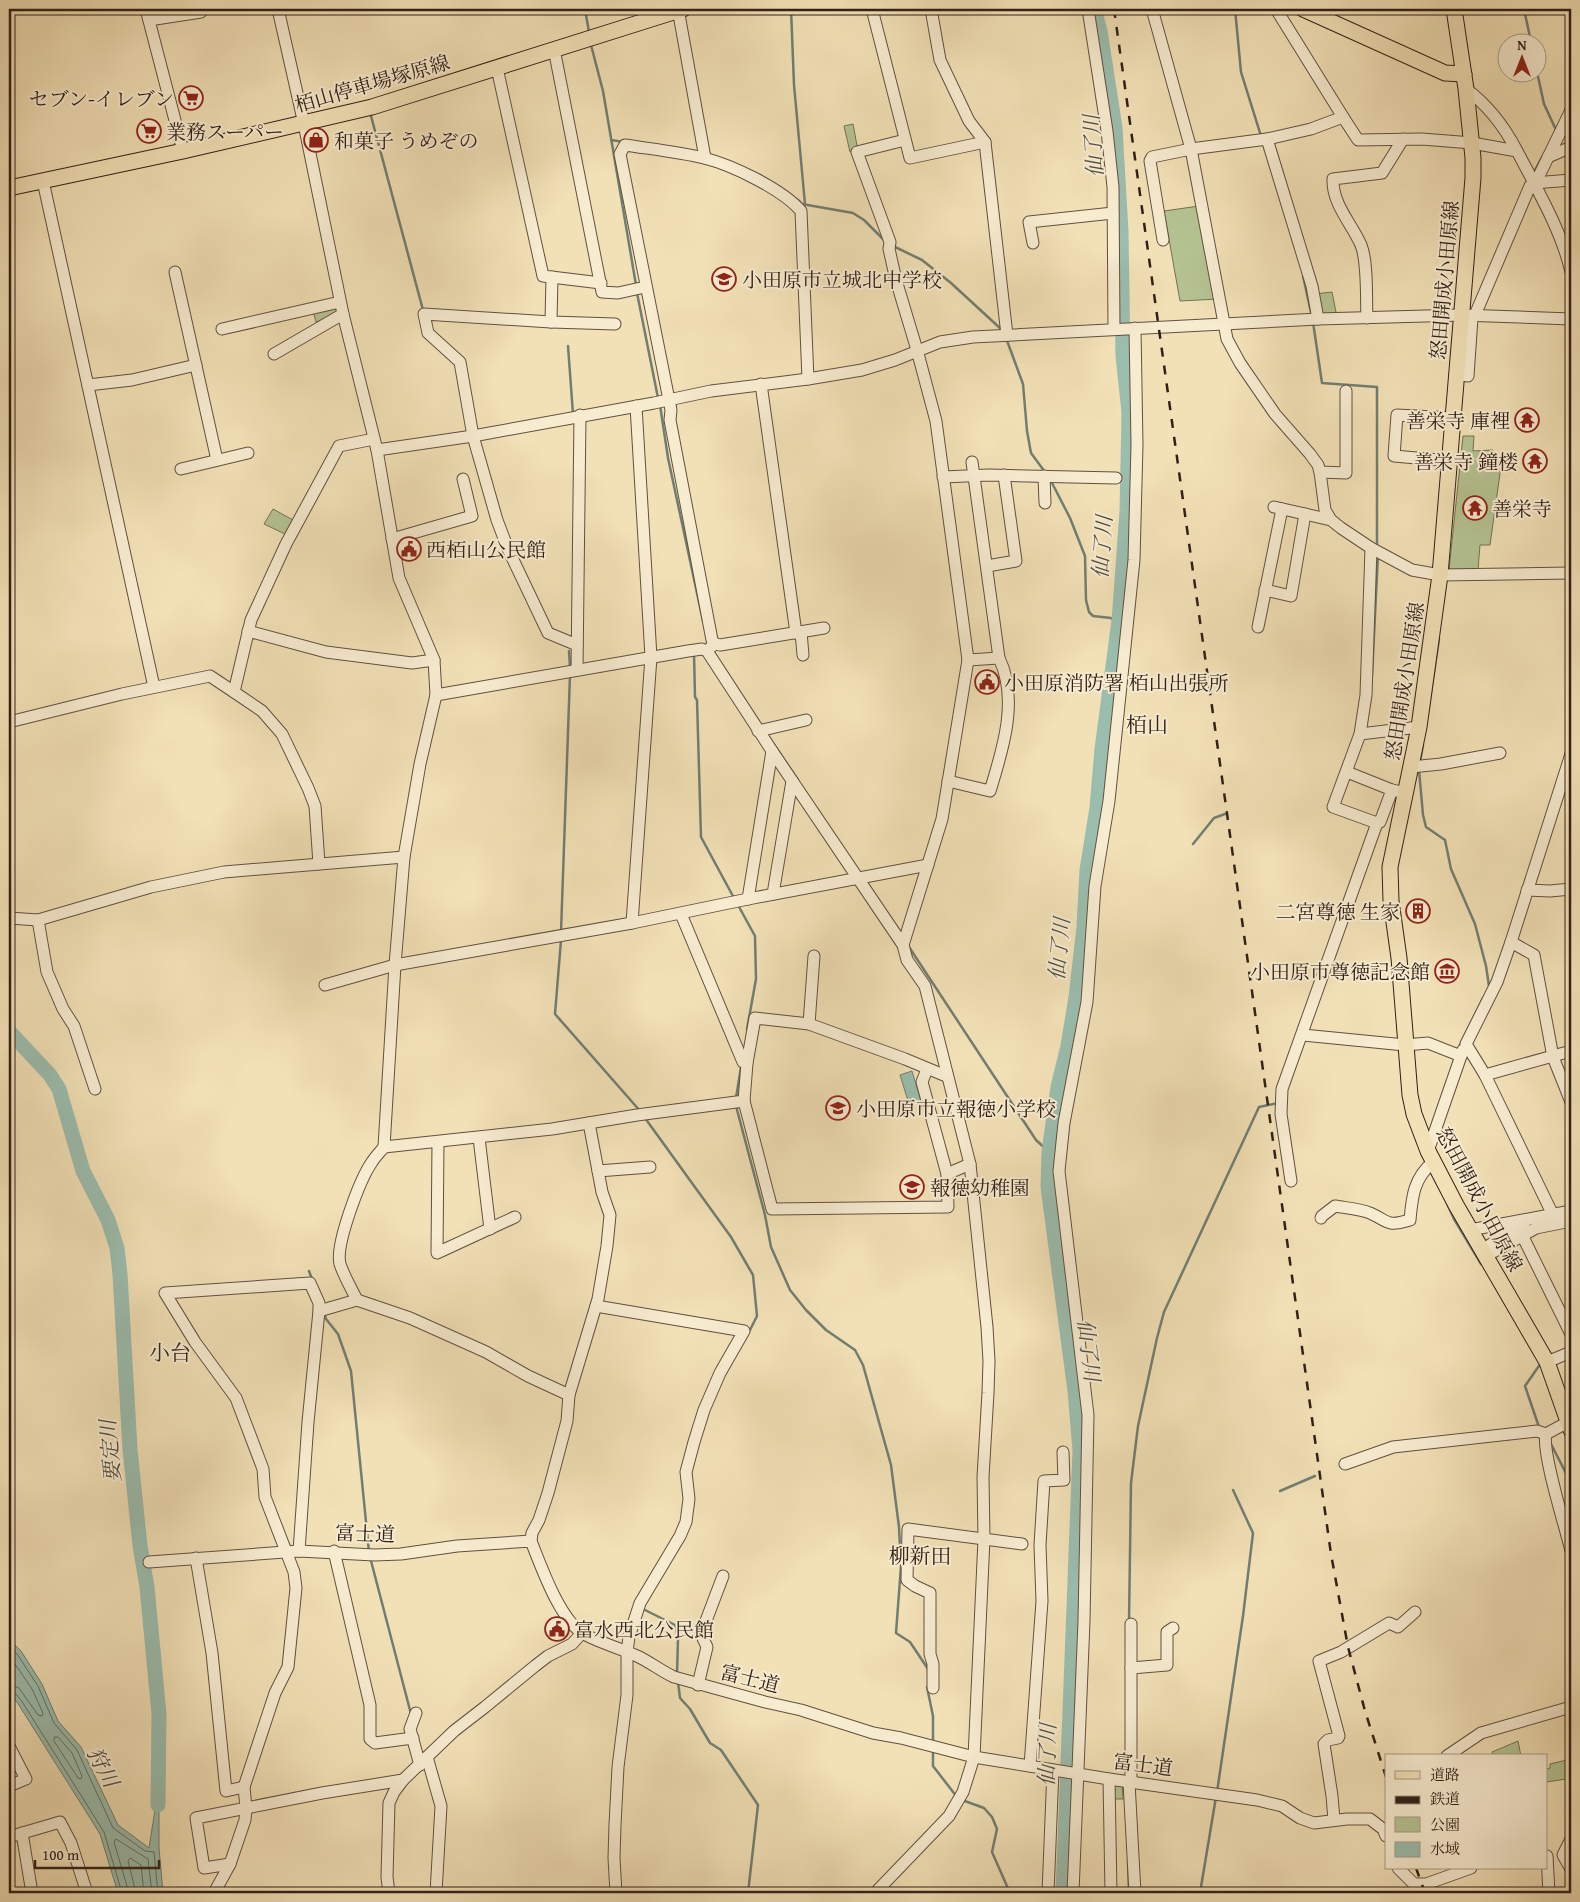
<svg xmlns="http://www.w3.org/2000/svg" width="1580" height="1902" font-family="'Gentium Book Plus','Noto Serif JP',serif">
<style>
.green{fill:#b5c392;stroke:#737255}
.water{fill:#9bbdae;stroke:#717e72}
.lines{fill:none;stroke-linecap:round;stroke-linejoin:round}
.shore{stroke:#666e63;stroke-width:1}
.stream{stroke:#717e72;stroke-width:2.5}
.river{stroke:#9bbdae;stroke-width:15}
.minor-casing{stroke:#615040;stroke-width:13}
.major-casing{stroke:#312018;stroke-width:17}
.minor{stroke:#f7ebd0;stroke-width:11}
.major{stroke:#f2e0b6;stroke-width:15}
.rail{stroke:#312018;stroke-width:2.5;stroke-dasharray:9 9;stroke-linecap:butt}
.labels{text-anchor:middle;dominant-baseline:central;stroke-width:4;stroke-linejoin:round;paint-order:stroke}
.street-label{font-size:20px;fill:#312018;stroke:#f7ebd0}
.poi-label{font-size:20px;fill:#312018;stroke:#f7ebd0;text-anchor:start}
.water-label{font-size:21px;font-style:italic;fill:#514f45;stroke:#f7ebd0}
.neighbourhood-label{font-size:21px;fill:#312018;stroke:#f7ebd0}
</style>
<rect width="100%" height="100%" fill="#f2e0b6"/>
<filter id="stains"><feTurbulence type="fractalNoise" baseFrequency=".004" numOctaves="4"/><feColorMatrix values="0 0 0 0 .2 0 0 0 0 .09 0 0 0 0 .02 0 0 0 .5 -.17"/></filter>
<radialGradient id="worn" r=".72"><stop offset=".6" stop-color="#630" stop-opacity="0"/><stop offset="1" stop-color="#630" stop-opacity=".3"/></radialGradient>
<!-- green -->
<g class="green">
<polygon points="853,124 858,151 850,152 844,126"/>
<polygon points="1199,206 1218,299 1180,301 1164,211"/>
<polygon points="1332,292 1337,317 1319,318 1315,294"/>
<polygon points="337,306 339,313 316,322 313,311"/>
<polygon points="1463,436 1474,436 1473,451 1493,450 1493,458 1502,459 1490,545 1480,545 1478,570 1449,570"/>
<polygon points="273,509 293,520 285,534 264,524"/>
<polygon points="1518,1741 1521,1756 1494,1756 1492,1752"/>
<polygon points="1571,1759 1571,1774 1567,1774 1567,1779 1546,1782 1546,1769 1550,1768 1550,1764"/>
<polygon points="1110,1781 1122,1782 1123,1799 1110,1799"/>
</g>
<!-- water -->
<g class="water">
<polygon points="912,1071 921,1101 909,1104 900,1075"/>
<polygon points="9,1639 21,1651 42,1684 58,1721 81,1747 118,1825 149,1848 159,1784 159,1848 163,1893 118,1893 100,1834 17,1702 9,1694"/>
</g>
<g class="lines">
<!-- shore -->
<g class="shore">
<polyline points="9,1646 17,1654 38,1686 54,1723 77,1750 113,1828 145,1851 154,1852 158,1893"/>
<polyline points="9,1655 32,1689 43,1713 42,1716 38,1715 19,1688 9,1684"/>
<polyline points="9,1691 14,1692 21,1700 104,1832 122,1893"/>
<polygon points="55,1737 58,1737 72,1753 82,1776 81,1779 78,1778 54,1741"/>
<polyline points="129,1893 114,1842 116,1839 148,1859 152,1893"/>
<polyline points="136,1893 128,1861 130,1858 141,1865 144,1893"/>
</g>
<!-- stream -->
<g class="stream">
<polyline points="585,9 589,32"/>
<polyline points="791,9 794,85 805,204"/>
<polyline points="1235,9 1241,72 1261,136"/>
<polyline points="1524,9 1531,42"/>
<polyline points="591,45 603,91 636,285"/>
<polyline points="1537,72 1544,104 1556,130"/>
<polyline points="371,116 423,310"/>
<polyline points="611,140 624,142"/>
<polyline points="1533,174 1542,157"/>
<polyline points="798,200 802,204 853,213 864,220 884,240"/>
<polyline points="893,246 922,260 951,283 1001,329"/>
<polyline points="1303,276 1312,317"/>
<polyline points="637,293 658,398"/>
<polyline points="1313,322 1322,383 1377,387 1377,547"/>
<polyline points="1006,338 1023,384 1027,431 1031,453 1045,472"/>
<polyline points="568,346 573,414"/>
<polyline points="660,405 668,458 703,621"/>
<polyline points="1051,481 1070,518 1085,556 1086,600 1089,612 1093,616 1111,618 1118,624"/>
<polyline points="569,651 570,667"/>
<polyline points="713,651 762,726"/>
<polyline points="694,653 695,697 697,700 701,837 734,898"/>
<polyline points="1372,675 1378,555"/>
<polyline points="1428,713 1439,639"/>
<polyline points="769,737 798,780"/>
<polyline points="1420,762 1423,745"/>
<polyline points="1419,770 1423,815 1426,827 1445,840 1451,869 1475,924 1486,966 1489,986"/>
<polyline points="1193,844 1214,818 1225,814"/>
<polyline points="738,905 755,936 756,979 747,1029"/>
<polyline points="561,932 570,675"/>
<polyline points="561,940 555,1014 641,1112"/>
<polyline points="909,947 1036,1140 1049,1152"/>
<polyline points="1458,1049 1483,998"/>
<polyline points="736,1098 741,1067"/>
<polyline points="736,1106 765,1215 771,1247 790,1290 806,1310 826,1330 855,1350 863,1365 891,1465 899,1527 901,1566 896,1633 910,1642 928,1669 928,1671"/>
<polyline points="645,1118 731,1237 753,1275 757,1316 749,1332"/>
<polyline points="1446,1201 1454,1219 1481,1264"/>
<polyline points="309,1271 312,1279"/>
<polyline points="324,1313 326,1319 338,1334 351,1371 369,1552"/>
<polyline points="1539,1427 1525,1386 1541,1363"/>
<polyline points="1551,1444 1571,1483"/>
<polyline points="1280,1491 1315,1476"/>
<polyline points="370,1557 411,1714"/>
<polyline points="643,1609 675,1625 678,1638 677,1674"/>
<polyline points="1129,1622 1131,1483 1138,1426 1157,1338 1164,1312 1259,1107 1278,1103"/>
<polyline points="678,1682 680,1698 690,1709 710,1743 721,1750 758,1805 748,1893"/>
<polyline points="927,1687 933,1716 933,1743"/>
<polyline points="933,1751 933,1766 957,1797"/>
<polyline points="1217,1792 1243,1616 1253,1533 1233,1490"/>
<polyline points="962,1800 984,1808 992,1817 997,1829 992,1852 1010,1893"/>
<polyline points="1128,1862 1129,1893"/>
<polyline points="1200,1893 1216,1797"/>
</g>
<!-- river -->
<g class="river">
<polyline points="9,1031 50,1075 59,1089 83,1171 108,1220 117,1248 120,1274 130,1449 140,1546 147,1587 159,1714 158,1805"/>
<polyline points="1063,1893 1080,1450 1075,1391 1048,1187 1049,1152 1058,1087 1068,1046 1076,997 1084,927 1087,870 1097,808 1102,749 1119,621 1127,511 1129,412 1123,356 1121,231 1115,128 1100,31 1094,9"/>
</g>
<!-- minor casing -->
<g class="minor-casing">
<g id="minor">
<polyline points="146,9 183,151"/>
<polyline points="278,9 304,124 343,314 377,450 399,578 434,660 436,695 420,764 404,857 395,965 384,1147 552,1129 637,1115 744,1101 747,1063 755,1018 809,1024 905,1059 946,1076"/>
<polyline points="678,9 705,158"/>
<polyline points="872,9 910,158 985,142"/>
<polyline points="931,9 940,60 969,121 985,142 1007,335"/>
<polyline points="1088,9 1107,131 1113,187 1114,329"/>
<polyline points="1152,9 1191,149 1227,339 1240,363 1275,414 1310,454 1318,465 1320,472 1325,510 1331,520 1341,528 1371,548 1412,570 1440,575 1571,573"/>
<polyline points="149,20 201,12"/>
<polyline points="554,49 602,292 618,293 645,287"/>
<polyline points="497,68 543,276 601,283"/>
<path d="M1466,89C1489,106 1504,126 1517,151"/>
<path d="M1343,117L1358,140L1422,139L1472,143L1517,151C1537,189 1562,232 1571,272"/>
<polyline points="1267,139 1311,129 1343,117 1276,9"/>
<polyline points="1548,157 1571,147"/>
<polyline points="43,181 154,687"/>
<polyline points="1534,183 1571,180"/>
<polyline points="1163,240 1150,161 1152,157 1191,149 1267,139 1312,286 1318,319"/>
<polyline points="1033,243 1029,222 1113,213"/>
<polyline points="175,272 217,460"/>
<polyline points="552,277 551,322 615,324"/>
<path d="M1367,318C1366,299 1368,262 1361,245C1352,224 1332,204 1333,179L1382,173L1403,139"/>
<polyline points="551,322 424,314 428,333 460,362 473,436 497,520 508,549 548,633 577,645"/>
<polyline points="222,329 340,302"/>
<polyline points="274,354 343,314"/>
<polyline points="1456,374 1468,376 1472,318 1475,315 1530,186 1537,180 1571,110"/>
<polyline points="761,384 796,633"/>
<polyline points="88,385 132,380 196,365"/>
<polyline points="377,450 473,436 654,403 711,391 808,379 862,370 895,360 940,342 973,337 1318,319 1461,315 1571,319"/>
<polyline points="1450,461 1394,456 1397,415 1453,418"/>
<polyline points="181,469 248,453"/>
<polyline points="1320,472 1346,473 1346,391"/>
<polyline points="1044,476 1045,503"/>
<polyline points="943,477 989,475 1116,478"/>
<polyline points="1274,507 1331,520"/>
<polyline points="392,539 472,516 463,479"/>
<polyline points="1371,548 1366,695 1360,734 1333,807 1377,823"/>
<polyline points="987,566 1016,561 1004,475"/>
<polyline points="1265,590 1291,596 1305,514"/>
<polyline points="1258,627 1282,509"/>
<polyline points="248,631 326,652 412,663 434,660"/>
<polyline points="801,632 803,655"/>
<path d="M715,644L712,640L670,420L671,410L620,154L625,145C651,149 679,152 704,158C732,165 782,189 801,211L808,379"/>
<polyline points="711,647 715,644 720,645 824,628"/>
<polyline points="968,660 999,658"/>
<polyline points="577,670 580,415"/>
<polyline points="436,695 688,651 702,649 707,651 772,751 903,945 907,960 925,986 970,1164 987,1327 989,1361 988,1393 983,1477 984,1539 974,1757 963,1792 949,1816 875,1893"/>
<polyline points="9,722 122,694 210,676 234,692"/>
<polyline points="758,731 806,720"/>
<polyline points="1360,734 1419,727"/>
<polyline points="1571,754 1511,942 1534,955 1553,1057 1571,1102"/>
<polyline points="1411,767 1441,764 1500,753"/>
<polyline points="1347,772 1392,790"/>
<path d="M948,781L990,791C1003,749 1019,699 999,658L972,462"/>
<polyline points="319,864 315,806 308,788 282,734 262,711 234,692 251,620 286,544 339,446 374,439"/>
<polyline points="1527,890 1550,891 1571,889"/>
<polyline points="773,894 792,781"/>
<polyline points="748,899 772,751"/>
<polyline points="681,914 743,1062 747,1063"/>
<polyline points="9,918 38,920 151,887 224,872 404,857"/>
<polyline points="38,920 47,972 63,1009 74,1026 95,1089"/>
<polyline points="632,923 651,657 636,406"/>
<polyline points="1511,942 1497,982 1466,1044 1485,1075 1553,1215"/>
<polyline points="903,945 942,819 968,660 936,421 917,350 896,280 889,249 890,242 857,152 905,140"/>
<polyline points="325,985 395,965 632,923 748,899 928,865"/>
<polyline points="809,1024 814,956"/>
<polyline points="1303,1035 1405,1045 1428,1043 1461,1056"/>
<polyline points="1485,1075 1571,1051"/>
<polyline points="744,1101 772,1209 948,1207 947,1174 922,1082 927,1069"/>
<polyline points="479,1138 490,1229"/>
<polyline points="438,1142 437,1253 515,1217"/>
<path d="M384,1147C380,1152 375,1157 372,1162C360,1179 335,1245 340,1264C344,1276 351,1288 357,1300L410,1318L486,1352L528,1376L569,1395"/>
<polyline points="1428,1151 1463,1050"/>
<polyline points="598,1171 650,1167"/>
<polyline points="947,1174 970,1164"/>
<polyline points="1291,1181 1281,1114 1282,1089 1377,823 1380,822 1392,790 1406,793"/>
<path d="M1321,1218L1322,1216L1335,1206C1346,1208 1360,1209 1370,1213C1390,1222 1386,1227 1410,1220C1412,1196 1414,1178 1433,1162"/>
<polyline points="1470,1230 1571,1211"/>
<polyline points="1522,1235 1571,1334"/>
<polyline points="1482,1250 1525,1222"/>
<polyline points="1486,1256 1536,1228 1571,1221"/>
<polyline points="596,1306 744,1331 720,1373 704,1410 694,1442 686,1472 689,1499 686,1522 680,1536 640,1603 629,1637 627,1652 627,1695 618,1767 615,1825 614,1858 616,1893"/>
<polyline points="319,1311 357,1300"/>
<polyline points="1547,1362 1571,1352"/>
<path d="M1546,1434C1541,1451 1566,1529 1571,1551"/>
<polyline points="1345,1464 1393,1447 1537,1431 1546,1434 1568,1422"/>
<polyline points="531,1541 532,1533 539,1520 548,1493 567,1421 569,1395 598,1299 607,1246 610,1215 602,1192 589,1123"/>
<polyline points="334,1551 370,1705 370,1739 375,1743 413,1738"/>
<polyline points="196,1558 212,1653 226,1791 244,1787"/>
<path d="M149,1562L299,1551L374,1555L401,1554L457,1546L531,1541C541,1566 560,1621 584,1634C600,1643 620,1648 637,1656C650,1662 661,1671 674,1677L765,1702L801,1710L873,1733L901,1738L974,1757L1109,1779L1257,1800L1282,1806L1300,1818L1314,1823L1347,1819H1370L1383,1829L1386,1836"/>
<polyline points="1131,1668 1167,1665 1167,1632 1173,1628"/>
<polyline points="698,1685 707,1647 701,1634 723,1576"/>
<polyline points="933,1688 933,1664 930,1654 930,1593 915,1586 907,1580 908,1529 1022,1544"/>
<polyline points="416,1713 410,1729 420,1765"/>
<polyline points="9,1746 26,1779 9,1786"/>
<polyline points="1447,1756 1481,1733 1571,1707"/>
<polyline points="427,1757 441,1806 436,1893"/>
<polyline points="1030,1766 1042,1601 1040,1545 1044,1481 1064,1480 1063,1452"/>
<polyline points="1109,1779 1111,1893"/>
<polyline points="1129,1782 1135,1893"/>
<polyline points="1131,1782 1131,1624"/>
<polyline points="1334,1820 1332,1796 1324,1744 1328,1740 1338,1738 1339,1736 1319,1661 1341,1652 1389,1623 1398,1627 1415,1612"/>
<polyline points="22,1833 32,1893"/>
<polyline points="9,1837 60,1822 71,1843 87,1893"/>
<polyline points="1571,1839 1563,1855 1571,1869"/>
<polyline points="1547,1856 1549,1893"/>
<polyline points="230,1864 204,1868 196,1818 322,1793 403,1780"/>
<polyline points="1398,1868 1414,1884 1426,1884 1471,1868"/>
<polyline points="214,1893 230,1864 245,1820 246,1808 244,1787 275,1693 288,1667 296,1588 294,1572 265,1497 263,1469 236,1398 195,1342 165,1293 310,1283 319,1303 319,1311 308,1422 299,1551"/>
<polyline points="389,1893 387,1877 389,1803 394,1792 403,1780 454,1731 485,1707 535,1666 548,1656 572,1644 582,1633"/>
<polyline points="1048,1893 1053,1770"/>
<polyline points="1073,1893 1084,1621 1088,1415 1059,1171 1064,1123 1087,1002 1095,886 1109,801 1134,560 1137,445 1135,328"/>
</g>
</g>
<!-- major casing -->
<g class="major-casing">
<g id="major">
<polyline points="1303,9 1445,73 1464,74"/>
<polyline points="1454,9 1466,89 1473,158 1473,178 1440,575 1419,727 1390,867 1391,901 1399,958 1410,1095 1414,1114 1428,1151 1456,1205 1547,1362 1571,1430"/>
<polyline points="9,188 183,151 372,107 683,9"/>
</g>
</g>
<!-- minor -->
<use href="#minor" class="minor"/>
<!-- major -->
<use href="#major" class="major"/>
<!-- rail -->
<g class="rail">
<polyline points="1114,9 1331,1554 1348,1647 1365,1711 1386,1777"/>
<polyline points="1416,1868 1425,1893"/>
</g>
</g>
<!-- icons -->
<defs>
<g id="supermarket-ring" transform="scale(1.25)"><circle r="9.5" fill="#f7ebd0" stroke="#8f2418" stroke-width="1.5"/><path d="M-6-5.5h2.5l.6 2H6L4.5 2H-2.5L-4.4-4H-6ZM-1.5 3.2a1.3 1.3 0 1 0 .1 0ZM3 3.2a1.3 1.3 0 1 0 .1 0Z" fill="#8f2418"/></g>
<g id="shop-ring" transform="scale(1.25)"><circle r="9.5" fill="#f7ebd0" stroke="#8f2418" stroke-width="1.5"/><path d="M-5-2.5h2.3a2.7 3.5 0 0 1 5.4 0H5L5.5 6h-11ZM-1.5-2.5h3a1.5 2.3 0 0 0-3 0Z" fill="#8f2418"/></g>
<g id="school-ring" transform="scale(1.25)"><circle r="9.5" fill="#f7ebd0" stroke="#8f2418" stroke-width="1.5"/><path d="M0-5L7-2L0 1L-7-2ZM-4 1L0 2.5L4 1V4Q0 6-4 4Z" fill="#8f2418"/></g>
<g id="temple-ring" transform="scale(1.25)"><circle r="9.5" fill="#f7ebd0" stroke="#8f2418" stroke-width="1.5"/><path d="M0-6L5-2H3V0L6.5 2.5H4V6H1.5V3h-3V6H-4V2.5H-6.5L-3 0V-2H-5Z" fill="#8f2418"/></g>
<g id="civic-ring" transform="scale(1.25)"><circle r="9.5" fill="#f7ebd0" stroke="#8f2418" stroke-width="1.5"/><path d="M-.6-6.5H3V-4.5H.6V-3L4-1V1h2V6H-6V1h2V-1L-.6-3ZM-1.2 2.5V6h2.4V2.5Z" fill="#8f2418"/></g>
<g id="building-ring" transform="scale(1.25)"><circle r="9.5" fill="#f7ebd0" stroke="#8f2418" stroke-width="1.5"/><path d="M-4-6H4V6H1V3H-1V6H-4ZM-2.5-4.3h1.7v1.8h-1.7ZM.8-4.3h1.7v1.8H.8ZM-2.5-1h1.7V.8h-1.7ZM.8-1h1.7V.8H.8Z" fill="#8f2418"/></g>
<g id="museum-ring" transform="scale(1.25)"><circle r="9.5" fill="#f7ebd0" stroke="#8f2418" stroke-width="1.5"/><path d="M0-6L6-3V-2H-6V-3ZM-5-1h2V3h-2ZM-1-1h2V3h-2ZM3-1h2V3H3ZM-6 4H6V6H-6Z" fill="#8f2418"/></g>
</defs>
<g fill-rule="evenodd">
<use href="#supermarket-ring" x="191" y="98"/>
<use href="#supermarket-ring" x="149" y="131"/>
<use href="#shop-ring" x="316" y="140"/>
<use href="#school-ring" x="724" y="279"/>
<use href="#temple-ring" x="1527" y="420"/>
<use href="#temple-ring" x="1535" y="461"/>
<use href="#temple-ring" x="1475" y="508"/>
<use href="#civic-ring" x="409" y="549"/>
<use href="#civic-ring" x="987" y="682"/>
<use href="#building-ring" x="1418" y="911"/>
<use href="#museum-ring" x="1447" y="971"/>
<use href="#school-ring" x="838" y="1108"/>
<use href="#school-ring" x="912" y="1187"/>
<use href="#civic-ring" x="557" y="1629"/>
</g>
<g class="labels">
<!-- street labels -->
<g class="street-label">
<text transform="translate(372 83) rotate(-16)">栢山停車場塚原線</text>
<text transform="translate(1444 280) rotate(-85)">怒田開成小田原線</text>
<text transform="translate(1404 681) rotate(-81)">怒田開成小田原線</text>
<text transform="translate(1480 1199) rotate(62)">怒田開成小田原線</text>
<text transform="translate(365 1533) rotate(2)">富士道</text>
<text transform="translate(750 1678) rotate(14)">富士道</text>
<text transform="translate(1143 1764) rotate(7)">富士道</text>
</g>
<!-- poi labels -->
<g class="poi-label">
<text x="174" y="98" text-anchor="end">セブン-イレブン</text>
<text x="166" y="131">業務スーパー</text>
<text x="334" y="140">和菓子 うめぞの</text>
<text x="742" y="279">小田原市立城北中学校</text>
<text x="1510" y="420" text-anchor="end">善栄寺 庫裡</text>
<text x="1518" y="461" text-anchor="end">善栄寺 鐘楼</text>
<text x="1492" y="508">善栄寺</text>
<text x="426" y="549">西栢山公民館</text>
<text x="1004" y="682">小田原消防署 栢山出張所</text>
<text x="1400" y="911" text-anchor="end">二宮尊徳 生家</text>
<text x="1430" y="971" text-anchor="end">小田原市尊徳記念館</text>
<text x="856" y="1108">小田原市立報徳小学校</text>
<text x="930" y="1187">報徳幼稚園</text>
<text x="574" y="1629">富水西北公民館</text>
</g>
<!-- water labels -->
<g class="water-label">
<text transform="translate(1093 146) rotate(-94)">仙了川</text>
<text transform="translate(1102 547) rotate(-86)">仙了川</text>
<text transform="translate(1059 949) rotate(-85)">仙了川</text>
<text transform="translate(1089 1350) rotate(83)">仙了川</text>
<text transform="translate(110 1451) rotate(-95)">要定川</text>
<text transform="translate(1047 1755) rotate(-88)">仙了川</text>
<text transform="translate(103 1767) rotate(62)">狩川</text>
</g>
<!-- neighbourhood labels -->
<g class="neighbourhood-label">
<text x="1147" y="724">栢山</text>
<text x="170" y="1352">小台</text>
<text x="920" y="1555">柳新田</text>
</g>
</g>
<!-- margin -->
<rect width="1580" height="1902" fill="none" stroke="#f2e0b6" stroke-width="30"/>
<rect x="10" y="10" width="1560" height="1882" fill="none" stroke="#312018" stroke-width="2.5"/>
<rect x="15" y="15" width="1550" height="1872" fill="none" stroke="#312018"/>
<!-- legend -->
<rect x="1385" y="1754" width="162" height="115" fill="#f7ebd0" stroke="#a89a86"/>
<rect x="1395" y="1771" width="25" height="8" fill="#f2e0b6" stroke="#a89a86"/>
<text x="1430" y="1780" font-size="15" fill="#312018">道路</text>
<rect x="1395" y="1796" width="25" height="8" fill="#312018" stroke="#a89a86"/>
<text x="1430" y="1804" font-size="15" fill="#312018">鉄道</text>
<rect x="1395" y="1817" width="25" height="15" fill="#b5c392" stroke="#a89a86"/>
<text x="1430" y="1830" font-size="15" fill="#312018">公園</text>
<rect x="1395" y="1842" width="25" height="15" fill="#9bbdae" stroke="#a89a86"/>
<text x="1430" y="1854" font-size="15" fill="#312018">水域</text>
<!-- north arrow -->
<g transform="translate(1522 58)"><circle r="24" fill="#f7ebd0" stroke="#a89a86"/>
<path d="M0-4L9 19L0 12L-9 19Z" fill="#8f2418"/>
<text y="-8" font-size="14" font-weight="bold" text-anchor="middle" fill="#312018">N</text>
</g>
<!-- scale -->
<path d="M35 1860v8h124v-8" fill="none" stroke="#312018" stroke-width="2.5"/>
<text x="42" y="1860" font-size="15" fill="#312018" stroke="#f7ebd0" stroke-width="4" paint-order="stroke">100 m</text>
<rect width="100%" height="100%" filter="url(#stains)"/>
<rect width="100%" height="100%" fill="url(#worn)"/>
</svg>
